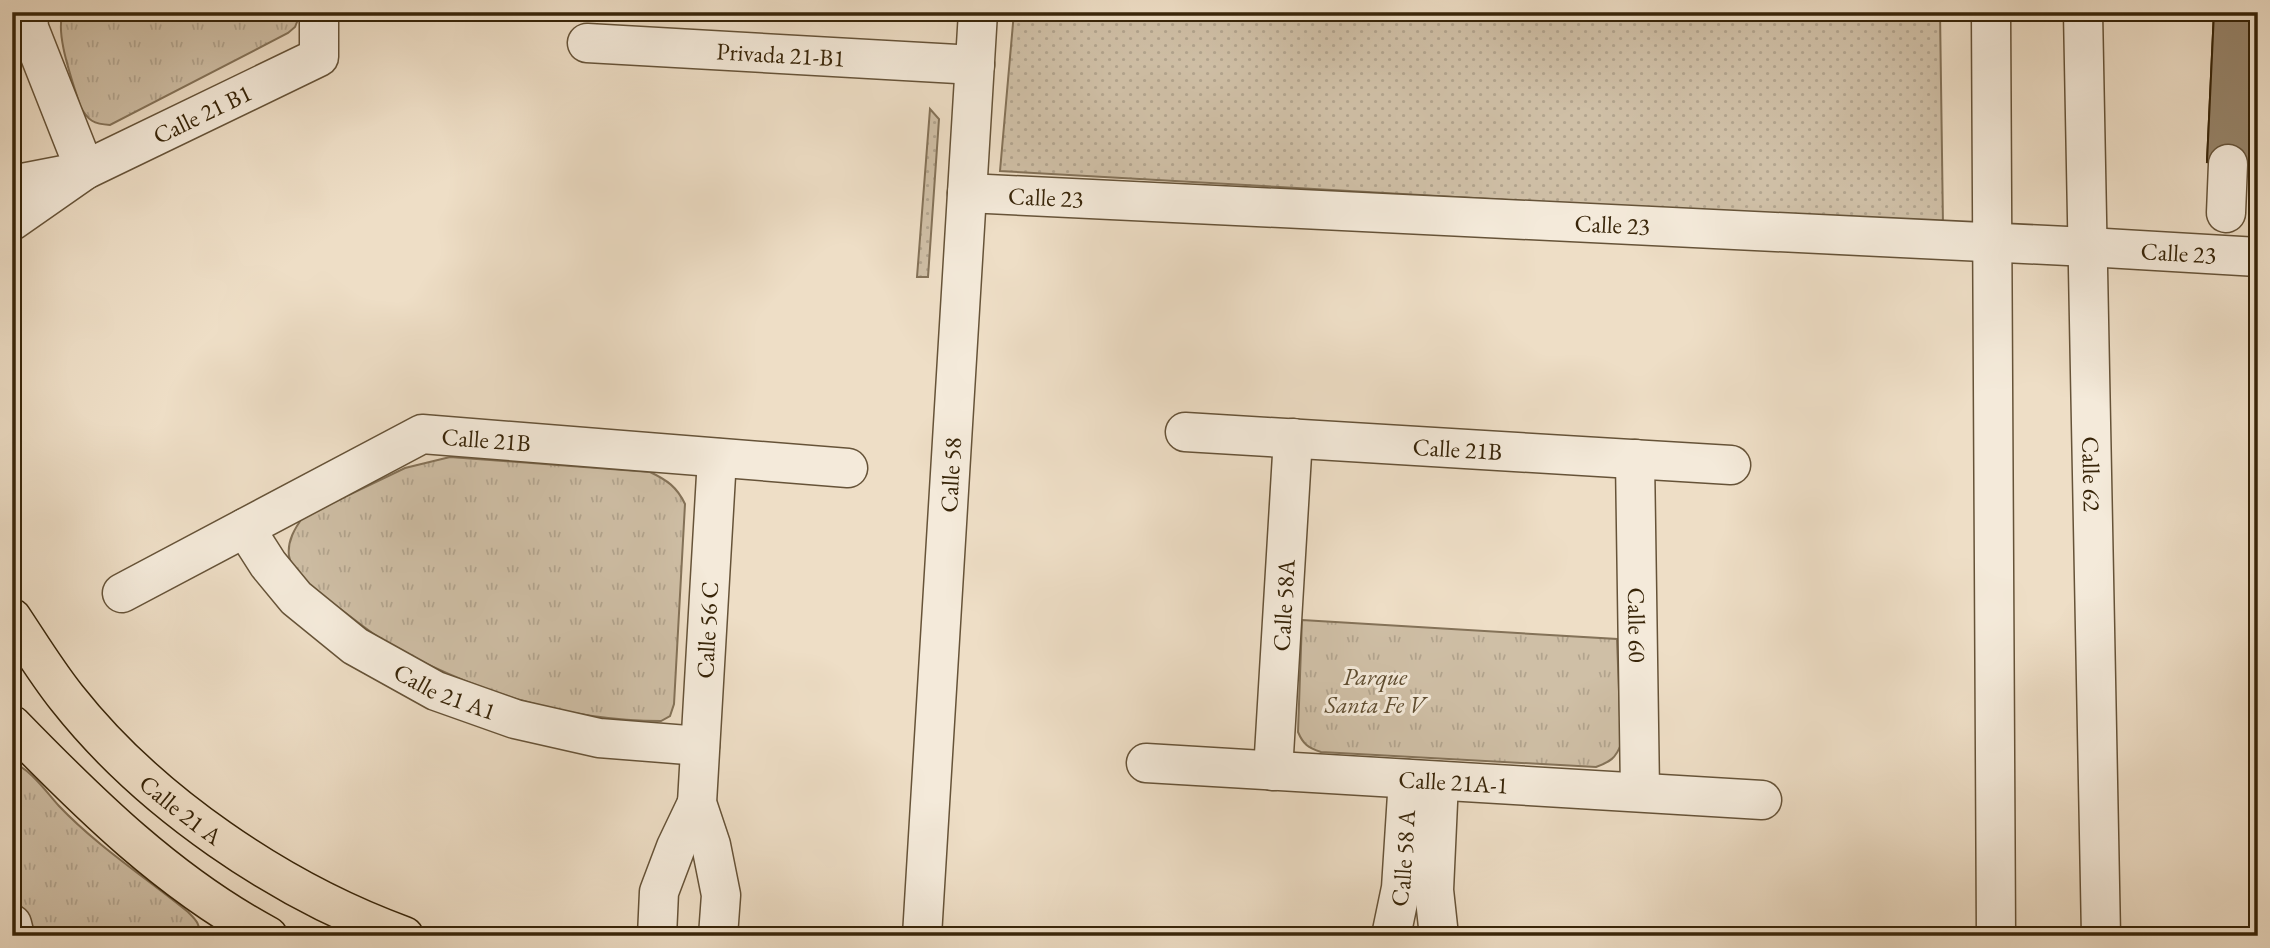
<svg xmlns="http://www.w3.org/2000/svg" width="2270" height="948" font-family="'EB Garamond',serif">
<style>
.grass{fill:url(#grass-dots);stroke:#847258;stroke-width:2}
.park{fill:url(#park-tufts);stroke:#847258;stroke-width:2}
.building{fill:#97856b;stroke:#382509;stroke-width:2}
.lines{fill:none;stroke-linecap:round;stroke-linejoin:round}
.minor-casing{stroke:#665338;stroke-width:41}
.major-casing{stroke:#382509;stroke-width:41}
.minor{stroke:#f4eada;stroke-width:38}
.major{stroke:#eedec6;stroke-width:38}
.labels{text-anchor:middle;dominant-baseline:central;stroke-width:6;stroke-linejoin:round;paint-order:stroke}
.street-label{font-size:24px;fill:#382509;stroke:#f4eada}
.park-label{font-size:24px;font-style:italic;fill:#5e4c30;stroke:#f4eada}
</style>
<defs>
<pattern id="grass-dots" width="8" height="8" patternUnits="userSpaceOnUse" patternTransform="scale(1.75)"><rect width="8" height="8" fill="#cfbfa6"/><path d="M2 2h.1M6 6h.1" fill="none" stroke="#b2a48e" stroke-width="1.8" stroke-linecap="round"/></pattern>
<pattern id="park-tufts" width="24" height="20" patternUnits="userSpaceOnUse" patternTransform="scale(1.75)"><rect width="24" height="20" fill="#cfbfa6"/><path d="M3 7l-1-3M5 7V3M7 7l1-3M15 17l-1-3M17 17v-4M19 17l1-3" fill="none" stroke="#b2a48e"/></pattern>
</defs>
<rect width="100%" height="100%" fill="#eedec6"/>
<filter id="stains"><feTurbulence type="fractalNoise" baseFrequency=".00286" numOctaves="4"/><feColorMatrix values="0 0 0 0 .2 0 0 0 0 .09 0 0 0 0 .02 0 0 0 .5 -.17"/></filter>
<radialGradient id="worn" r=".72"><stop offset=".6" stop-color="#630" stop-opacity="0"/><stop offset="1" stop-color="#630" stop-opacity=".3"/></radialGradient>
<!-- grass -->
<g class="grass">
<polygon points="1014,12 1940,12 1943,225 1000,171"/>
<polygon points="930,109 939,119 928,277 917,277"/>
</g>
<!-- park -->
<g class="park">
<path d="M64,12H301L295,27L288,33L110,125C94,124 88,121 80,106C74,85 53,30 64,12Z"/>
<path d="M450,457L650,472C667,480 677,487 685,504L674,704L670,716L661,721C614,721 568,714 524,701C478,688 418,663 378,637C362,626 346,613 331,602C315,590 292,576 289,556C287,541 295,528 303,517L405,468Z"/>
<path d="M1302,620L1617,639L1621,744C1616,758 1610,762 1596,767L1321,752C1308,748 1303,744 1298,732Z"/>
<path d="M12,763C28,766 48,794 59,806C97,846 145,877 188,912C195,919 202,925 198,936H30L12,876Z"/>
</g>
<!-- building -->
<g class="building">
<polygon points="2214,12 2258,12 2258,166 2207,162"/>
<polygon points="2214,12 2258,12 2258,166 2207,162"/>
</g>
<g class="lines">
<!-- minor casing -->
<g class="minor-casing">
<g id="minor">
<polyline points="28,12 29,28 85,170"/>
<polyline points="1991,12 1996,936"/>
<path id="s1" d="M2083,12L2101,936"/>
<path id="s2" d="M587,43L975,65"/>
<polyline points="12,185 69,174"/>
<path id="s3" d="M967,193L2088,247L2258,257"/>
<polyline points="2226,213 2228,164"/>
<path id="s4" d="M12,221L85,170L319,57V12"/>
<path id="s5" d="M1185,432L1731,465"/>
<polyline points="717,458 697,803 711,845 721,895 718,936"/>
<path id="s6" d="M1635,459L1640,792"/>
<path id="s7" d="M245,528L268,564L296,598L355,646L436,691L515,719L599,738L700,746"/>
<path id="s8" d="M122,593L422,434L848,468"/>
<path id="s9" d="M1146,763L1762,800"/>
<path id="s10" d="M1273,771L1293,438"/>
<polyline points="12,924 15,936"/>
<polyline points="657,936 659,892 676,847 697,803"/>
<path id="s11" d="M922,936L978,12"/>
<path id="s12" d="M1391,936L1401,888L1408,779"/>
<polyline points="1439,936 1434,890 1439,781"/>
</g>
</g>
<!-- major casing -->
<g class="major-casing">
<g id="major">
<path id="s13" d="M12,618C30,645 47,673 67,698C149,802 280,891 404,936"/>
<path d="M12,725C89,804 170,884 268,936"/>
</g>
</g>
<!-- minor -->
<use href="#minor" class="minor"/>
<!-- major -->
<use href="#major" class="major"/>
</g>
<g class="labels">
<!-- street labels -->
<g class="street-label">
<text stroke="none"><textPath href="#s2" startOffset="194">Privada 21-B1</textPath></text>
<text stroke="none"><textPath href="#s4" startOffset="219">Calle 21 B1</textPath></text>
<text stroke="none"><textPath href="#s3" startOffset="79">Calle 23</textPath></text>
<text stroke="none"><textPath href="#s3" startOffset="646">Calle 23</textPath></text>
<text stroke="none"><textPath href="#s3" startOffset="1213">Calle 23</textPath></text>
<text stroke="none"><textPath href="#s8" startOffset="404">Calle 21B</textPath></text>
<text stroke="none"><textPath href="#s5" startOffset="273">Calle 21B</textPath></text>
<text stroke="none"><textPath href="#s11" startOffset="462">Calle 58</textPath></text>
<text stroke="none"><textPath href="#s1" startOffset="462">Calle 62</textPath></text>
<text stroke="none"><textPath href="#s10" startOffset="166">Calle 58A</textPath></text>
<text stroke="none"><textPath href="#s6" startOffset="166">Calle 60</textPath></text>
<text transform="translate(707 630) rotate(-87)">Calle 56 C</text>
<text stroke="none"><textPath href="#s7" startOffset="264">Calle 21 A1</textPath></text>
<text stroke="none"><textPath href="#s9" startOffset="308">Calle 21A-1</textPath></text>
<text stroke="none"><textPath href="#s13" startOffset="257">Calle 21 A</textPath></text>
<text stroke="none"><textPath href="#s12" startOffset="79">Calle 58 A</textPath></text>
</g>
<!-- park labels -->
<g class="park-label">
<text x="1375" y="676">Parque<tspan x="1375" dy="28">Santa Fe V</tspan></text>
</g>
</g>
<!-- margin -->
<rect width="2270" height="948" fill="none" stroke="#eedec6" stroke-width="42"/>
<rect x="14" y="14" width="2242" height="920" fill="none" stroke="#382509" stroke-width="3.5"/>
<rect x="21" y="21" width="2228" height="906" fill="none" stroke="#382509" stroke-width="2"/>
<rect width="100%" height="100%" filter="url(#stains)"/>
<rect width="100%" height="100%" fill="url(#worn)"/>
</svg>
